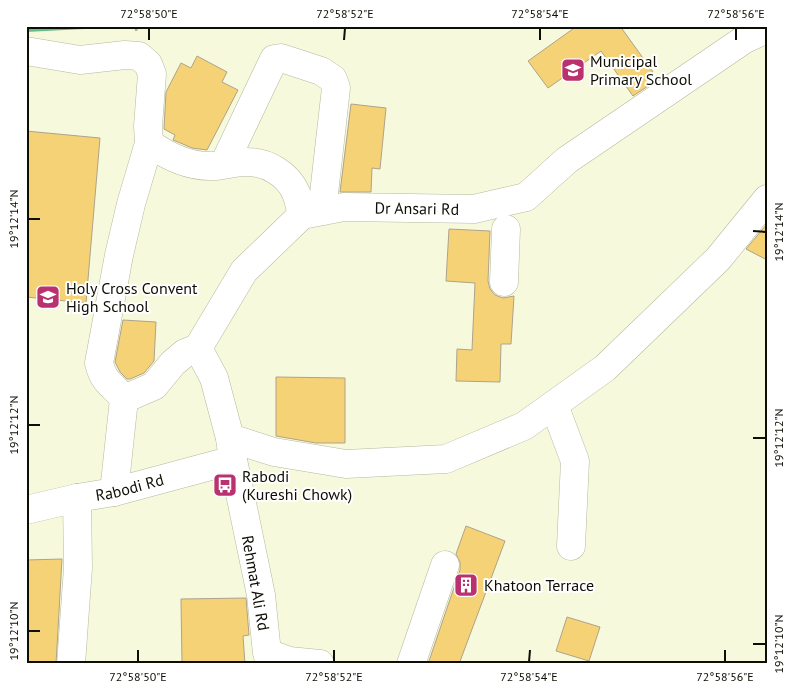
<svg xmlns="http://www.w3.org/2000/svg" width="793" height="690" font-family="'PT Sans',sans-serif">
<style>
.water{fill:#62be8a}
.building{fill:#f6d277;stroke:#aea38a}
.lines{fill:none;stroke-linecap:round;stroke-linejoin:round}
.minor-casing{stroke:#b6b99d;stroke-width:29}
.path{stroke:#a9aa94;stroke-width:3;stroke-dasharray:2.5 2.5;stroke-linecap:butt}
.minor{stroke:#fff;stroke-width:28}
.ticks{fill:none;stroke:#0e0e05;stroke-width:2}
.labels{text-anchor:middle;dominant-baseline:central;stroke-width:4;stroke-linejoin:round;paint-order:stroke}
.poi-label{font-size:16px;fill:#0e0e05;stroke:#fff;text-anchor:start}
.street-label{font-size:16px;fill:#0e0e05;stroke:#fff}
.neatline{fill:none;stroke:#0e0e05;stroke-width:2}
.ticks-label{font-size:12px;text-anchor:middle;fill:#0e0e05}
</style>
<rect width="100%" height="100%" fill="#f7f9dc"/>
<!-- water -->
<polygon class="water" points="26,26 107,26 104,28 26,32"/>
<!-- building -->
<g class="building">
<polygon points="577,26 620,26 653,72 646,77 651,84 633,96 601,51 548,88 528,61"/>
<polygon points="197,56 227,72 222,82 238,90 207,150 192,148 178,142 173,140 175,135 164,129 166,92 181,63 191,68"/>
<polygon points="351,104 386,108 380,169 372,168 371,192 340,192"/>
<polygon points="26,131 100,138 86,303 26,297"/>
<polygon points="767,224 767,260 746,249"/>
<polygon points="449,229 490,231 488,281 490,289 495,295 503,298 514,296 511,344 501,344 500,382 456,381 457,349 472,350 475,283 446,281"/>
<polygon points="123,320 156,322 154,361 144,373 130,379 127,379 120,372 115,362"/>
<polygon points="276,377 345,378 345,443 316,443 276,436"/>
<polygon points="466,526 505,541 459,664 428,664 460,570 460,562 456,554"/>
<polygon points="62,559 56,664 26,664 26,560"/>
<polygon points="246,598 249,635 243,636 245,664 182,664 181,599"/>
<polygon points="567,617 600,627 589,661 556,651"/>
</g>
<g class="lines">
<!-- minor casing -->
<g class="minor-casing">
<g id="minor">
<path d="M26,51L80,60L125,55L139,56L148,64L152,74L148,126L149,143L131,204L119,255L99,363C104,384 112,383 124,399L114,492"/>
<path d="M149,143C167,156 190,167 213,166C224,166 236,161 247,162C267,162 288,174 296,193C299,200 300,208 302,215"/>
<polyline points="224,164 274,59 281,58 321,71 333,79 336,88 322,211"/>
<polyline points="504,282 506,229"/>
<polyline points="124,399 154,386 173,363 185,353 198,348"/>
<polyline points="554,405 575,461 571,546"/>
<polyline points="230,438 274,452 346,464 446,459 524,426 605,368 718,259 767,199"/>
<path id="s1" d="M26,510L77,498L114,492L233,460"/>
<polyline points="71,664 78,568 77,498"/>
<path id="s2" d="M320,664L289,661L267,653L261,595L233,460L230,438L214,378L198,348L244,271L302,215L344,207L474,209L526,197L567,160L745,39L767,29"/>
<polyline points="411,664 445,565"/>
</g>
</g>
<!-- path -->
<polyline class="path" points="135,30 144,26"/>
<!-- minor -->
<use href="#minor" class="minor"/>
</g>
<!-- ticks -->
<path class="ticks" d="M149,40V28M344,40L345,28M540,40V28M736,40V28M28,219H40M753,231L766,232M28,425H40M753,438H766M28,631H40M753,644H766M138,662V650M334,662V650M529,662L530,650M725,662V650"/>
<!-- icons -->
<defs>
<g id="school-square" transform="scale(1.25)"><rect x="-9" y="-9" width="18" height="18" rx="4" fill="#ba316f" stroke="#fff"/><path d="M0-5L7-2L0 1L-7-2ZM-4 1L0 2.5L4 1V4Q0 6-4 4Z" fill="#fff"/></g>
<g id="bus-square" transform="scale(1.25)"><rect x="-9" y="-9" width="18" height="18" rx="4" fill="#ba316f" stroke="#fff"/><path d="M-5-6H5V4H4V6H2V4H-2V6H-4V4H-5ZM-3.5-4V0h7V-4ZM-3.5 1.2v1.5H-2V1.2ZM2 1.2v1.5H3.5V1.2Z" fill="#fff"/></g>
<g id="building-square" transform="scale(1.25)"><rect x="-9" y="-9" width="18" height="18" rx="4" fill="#ba316f" stroke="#fff"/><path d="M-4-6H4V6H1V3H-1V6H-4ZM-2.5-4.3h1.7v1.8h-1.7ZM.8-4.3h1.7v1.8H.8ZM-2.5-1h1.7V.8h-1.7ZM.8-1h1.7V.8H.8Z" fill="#fff"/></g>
</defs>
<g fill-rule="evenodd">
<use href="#school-square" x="573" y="70"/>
<use href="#school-square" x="48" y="297"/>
<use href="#bus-square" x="225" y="485"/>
<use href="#building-square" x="466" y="585"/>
</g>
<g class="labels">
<!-- poi labels -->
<g class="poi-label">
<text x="590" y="61">Municipal<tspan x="590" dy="18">Primary School</tspan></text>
<text x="66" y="288">Holy Cross Convent<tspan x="66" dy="18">High School</tspan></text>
<text x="242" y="476">Rabodi<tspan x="242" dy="18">(Kureshi Chowk)</tspan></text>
<text x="484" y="585">Khatoon Terrace</text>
</g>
<!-- street labels -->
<g class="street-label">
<text stroke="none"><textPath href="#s2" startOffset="655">Dr Ansari Rd</textPath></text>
<text stroke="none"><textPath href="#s1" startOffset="106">Rabodi Rd</textPath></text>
<text transform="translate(256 583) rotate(80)">Rehmat Ali Rd</text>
</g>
</g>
<!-- border -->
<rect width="793" height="690" fill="none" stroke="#ffffff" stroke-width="55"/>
<rect x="28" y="28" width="738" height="634" class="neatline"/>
<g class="ticks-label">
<text x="149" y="18">72°58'50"E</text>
<text x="345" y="18">72°58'52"E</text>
<text x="540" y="18">72°58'54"E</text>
<text x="736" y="18">72°58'56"E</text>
<text transform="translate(14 219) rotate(-90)" y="4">19°12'14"N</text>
<text transform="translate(779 232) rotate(-90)" y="4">19°12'14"N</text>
<text transform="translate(14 425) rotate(-90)" y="4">19°12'12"N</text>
<text transform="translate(779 438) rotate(-90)" y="4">19°12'12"N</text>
<text transform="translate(14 631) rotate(-90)" y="4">19°12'10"N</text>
<text transform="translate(779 644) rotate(-90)" y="4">19°12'10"N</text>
<text x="138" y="681">72°58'50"E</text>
<text x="334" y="681">72°58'52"E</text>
<text x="529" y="681">72°58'54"E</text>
<text x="725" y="681">72°58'56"E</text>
</g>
</svg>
